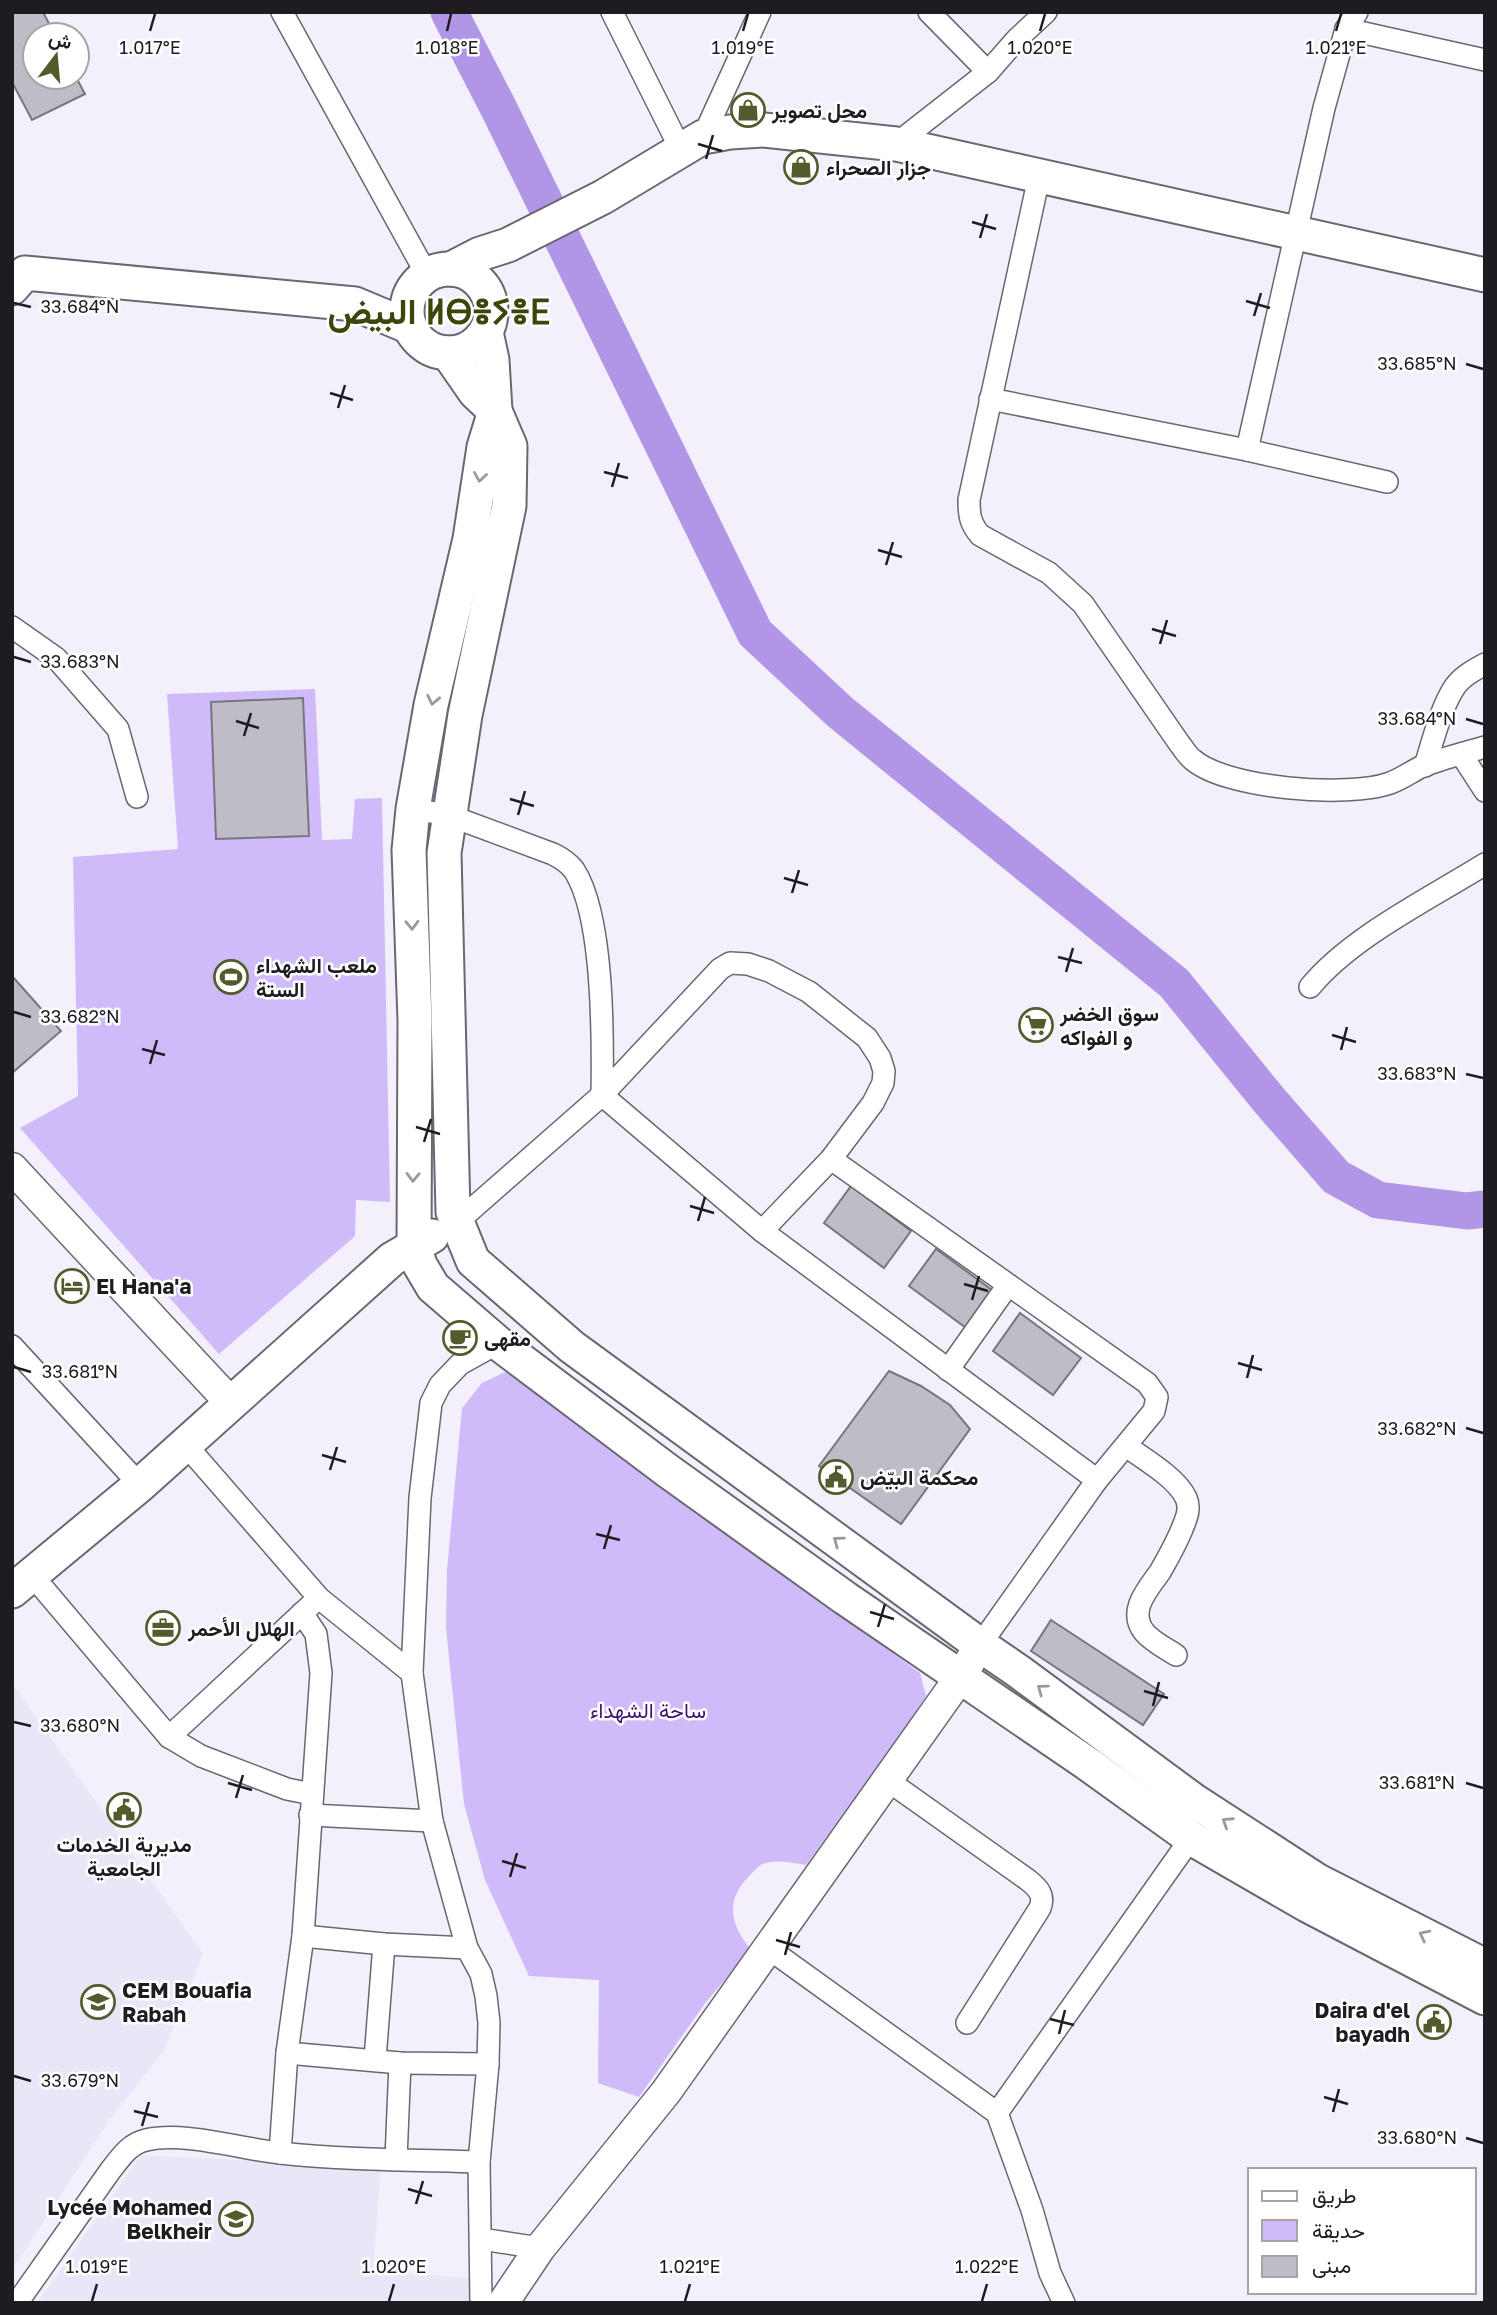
<svg xmlns="http://www.w3.org/2000/svg" width="1497" height="2315" font-family="'Golos Text',Vazirmatn,'Noto Sans Tifinagh',sans-serif">
<style>
.built{fill:#ebe5f8}
.green{fill:#d0bbfa}
.lines{fill:none;stroke-linecap:round;stroke-linejoin:round}
.river{stroke:#b195e7;stroke-width:37}
.building{fill:#bfbcc7;stroke:#78757f;stroke-width:2}
.street-casing{stroke:#6a6771;stroke-width:24}
.secondary-casing{stroke:#6a6771;stroke-width:33}
.primary-casing{stroke:#6a6771;stroke-width:37}
.street{stroke:#fff;stroke-width:21}
.secondary{stroke:#fff;stroke-width:30}
.primary{stroke:#fff;stroke-width:33}
.oneway{stroke:#9a999b}
.ticks{fill:none;stroke:#1e1c20;stroke-width:2.5}
.labels{text-anchor:middle;dominant-baseline:central;stroke-width:5;stroke-linejoin:round;paint-order:stroke}
.poi-label{font-size:21px;font-weight:bold;fill:#1e1c20;stroke:#fff;text-anchor:start}
.park-label{font-size:21px;fill:#3f1071;stroke:#fff}
.town-label{font-size:35px;font-weight:bold;fill:#3c460b;stroke:#fff}
.ticks-label{font-size:18px;text-anchor:middle;fill:#1e1c20;stroke:#fff;stroke-width:5;stroke-linejoin:round;paint-order:stroke}
</style>
<rect width="100%" height="100%" fill="#f3f0fb"/>
<!-- built -->
<g class="built">
<polygon points="12,1683 203,1954 164,2050 110,2119 12,2270"/>
<polygon points="141,2155 381,2167 373,2271 471,2278 469,2303 37,2303"/>
</g>
<!-- green -->
<g class="green">
<polygon points="315,689 322,840 352,839 355,799 382,798 390,1202 356,1200 355,1236 219,1354 20,1128 78,1096 73,857 178,849 167,694"/>
<path d="M505,1372L539,1387L766,1561L920,1673L926,1696L903,1732L806,1865C793,1863 775,1859 763,1864C759,1865 754,1871 751,1874C724,1901 730,1923 751,1950L706,2002L639,2097L598,2083L599,1980L529,1976L485,1880L464,1804L446,1628L447,1570L462,1408L482,1383Z"/>
</g>
<g class="lines">
<!-- river -->
<polyline class="river" points="449,12 499,109 755,633 840,712 1174,983 1269,1100 1336,1177 1378,1200 1467,1211 1485,1209"/>
</g>
<!-- building -->
<g class="building">
<polygon points="12,12 43,12 55,35 35,35 35,77 76,77 85,94 32,120 12,82"/>
<polygon points="303,698 309,836 216,839 211,702"/>
<polygon points="12,976 61,1031 12,1073"/>
<polygon points="851,1186 911,1231 884,1268 824,1223"/>
<polygon points="936,1249 996,1293 969,1330 909,1286"/>
<polygon points="1020,1313 1081,1358 1053,1395 993,1351"/>
<polygon points="889,1371 921,1386 950,1405 970,1429 901,1524 819,1466"/>
<polygon points="1051,1620 1164,1694 1143,1725 1031,1651"/>
</g>
<g class="lines">
<!-- street casing -->
<g class="street-casing">
<g id="street">
<polyline points="282,12 427,275"/>
<polyline points="612,12 681,150"/>
<polyline points="929,12 988,72"/>
<polyline points="1346,29 1485,60"/>
<polyline points="703,137 760,12"/>
<polyline points="896,144 988,72 1017,39 1046,12"/>
<path d="M1039,177L969,500C969,515 970,523 980,535L1049,573L1083,604L1179,743C1183,748 1187,755 1192,759C1225,789 1349,798 1390,783C1402,779 1412,771 1423,766C1443,758 1465,753 1485,747"/>
<polyline points="990,399 1247,450 1387,482"/>
<polyline points="1247,450 1324,108 1346,29 1357,12"/>
<polyline points="12,627 56,658 118,729 137,797"/>
<polyline points="1461,754 1485,791"/>
<path d="M1425,766C1433,741 1440,710 1454,688C1461,677 1474,670 1485,664"/>
<path d="M413,809L448,815L553,854C561,858 568,862 574,870C604,916 603,1038 602,1095L762,1231L1097,1480"/>
<path d="M1310,987C1351,937 1429,899 1485,864"/>
<polyline points="831,1159 1147,1383 1157,1397 1154,1411 1097,1480 980,1645"/>
<polyline points="456,1223 602,1095 720,969 730,963 748,964 769,971 809,992 867,1038 880,1058 884,1071 883,1083 873,1103 831,1159 762,1231"/>
<polyline points="12,1346 140,1485"/>
<polyline points="948,1370 1008,1285"/>
<polyline points="185,1444 319,1598 412,1673"/>
<path d="M1126,1446C1144,1459 1177,1478 1186,1498C1191,1509 1186,1519 1182,1529C1176,1544 1168,1558 1160,1572C1147,1590 1127,1612 1145,1633C1153,1642 1165,1648 1176,1655"/>
<polyline points="32,1575 169,1737 201,1756 287,1789 312,1794"/>
<polyline points="169,1737 311,1605"/>
<path d="M887,1780L1028,1880C1038,1888 1045,1895 1040,1908L967,2023"/>
<polyline points="310,1815 432,1821"/>
<polyline points="303,1936 384,1944 467,1948"/>
<polyline points="768,1948 997,2113 1032,2210 1050,2273 1064,2303"/>
<polyline points="287,2053 400,2063 488,2064"/>
<polyline points="375,2059 384,1944"/>
<polyline points="997,2113 1191,1838"/>
<polyline points="280,2153 287,2053 303,1936 321,1673 316,1634 302,1613"/>
<polyline points="396,2159 400,2063"/>
<polyline points="481,2239 540,2248"/>
<path d="M17,2303L110,2171C121,2157 129,2144 146,2140C184,2131 240,2149 280,2153C345,2160 413,2160 479,2162"/>
<polyline points="481,2303 479,2162 488,2064 489,2023 486,1996 481,1974 467,1948 432,1821 412,1673 420,1498 431,1403 440,1385 460,1364 498,1343"/>
</g>
</g>
<!-- secondary casing -->
<g class="secondary-casing">
<g id="secondary">
<polyline points="12,1168 230,1402"/>
<polyline points="503,2303 540,2248 666,2092 961,1676 980,1645"/>
</g>
</g>
<!-- primary casing -->
<g class="primary-casing">
<g id="primary">
<polyline points="451,269 480,254 508,245 603,197 703,137 730,132 764,130 896,144 1485,275"/>
<circle cx="449" cy="311" r="42"/>
<polyline points="12,288 25,273 355,304 410,327"/>
<polyline points="486,332 492,360 495,411 484,447 470,539 431,705 413,809 409,850 415,1021 414,1245 420,1265 433,1287 498,1343 668,1471 845,1598 1088,1764 1191,1838 1307,1905 1485,1998"/>
<polyline points="448,353 475,392 495,411 510,446 509,506 465,715 444,853 453,1212 473,1261 572,1347 980,1645 1018,1671 1193,1800 1318,1881 1485,1966"/>
<polyline points="12,1591 140,1485 392,1259 432,1236"/>
</g>
</g>
<!-- street -->
<use href="#street" class="street"/>
<!-- secondary -->
<use href="#secondary" class="secondary"/>
<!-- primary -->
<use href="#primary" class="primary"/>
</g>
<!-- one-way arrows -->
<defs><path id="oneway-chevron" d="M-2-3.5L2.5 0L-2 3.5" fill="none" stroke-width="1.6" stroke-linecap="round" stroke-linejoin="round" transform="scale(1.75)"/></defs>
<g class="oneway">
<use href="#oneway-chevron" transform="translate(480 477) rotate(99)"/>
<use href="#oneway-chevron" transform="translate(433 700) rotate(102)"/>
<use href="#oneway-chevron" transform="translate(412 925) rotate(88)"/>
<use href="#oneway-chevron" transform="translate(413 1177) rotate(91)"/>
<use href="#oneway-chevron" transform="translate(838 1541) rotate(-144)"/>
<use href="#oneway-chevron" transform="translate(1042 1689) rotate(-144)"/>
<use href="#oneway-chevron" transform="translate(1227 1822) rotate(-147)"/>
<use href="#oneway-chevron" transform="translate(1424 1935) rotate(-153)"/>
</g>
<!-- ticks -->
<path class="ticks" d="M150,31L155,14M447,31L451,14M743,31L748,14M1040,31L1045,14M1336,31L1341,14M698,144L722,151M706,159L713,135M972,222L996,229M980,238L987,214M1246,301L1270,308M14,303L31,307M1254,316L1261,293M1466,364L1483,369M330,393L353,400M338,408L345,385M604,472L628,478M612,487L619,463M878,550L902,557M886,565L893,542M1152,629L1176,636M1160,644L1167,620M14,657L31,662M1466,719L1483,724M236,721L259,728M244,736L251,713M510,799L534,806M518,815L525,791M784,878L808,885M792,893L799,870M1058,957L1082,963M1066,972L1073,948M14,1012L31,1017M1332,1035L1356,1042M142,1049L165,1055M1341,1050L1347,1027M150,1064L157,1040M1466,1074L1483,1078M416,1127L440,1134M424,1142L431,1119M690,1206L714,1213M698,1221L705,1197M964,1284L988,1291M972,1300L979,1276M1238,1363L1262,1370M14,1367L31,1372M1247,1378L1253,1355M1466,1428L1483,1433M322,1455L346,1462M330,1470L337,1447M596,1534L620,1540M604,1549L611,1525M870,1612L894,1619M878,1627L885,1604M1144,1691L1168,1698M1153,1706L1159,1682M14,1722L31,1726M228,1783L252,1790M1466,1783L1483,1788M236,1798L243,1775M502,1861L526,1868M510,1877L517,1853M776,1940L800,1947M785,1955L791,1932M1050,2019L1074,2025M1059,2034L1065,2010M14,2076L31,2081M1324,2097L1348,2104M134,2111L158,2117M1333,2112L1339,2089M142,2126L149,2102M1466,2138L1483,2143M408,2189L432,2196M416,2204L423,2181M92,2301L97,2284M389,2301L394,2284M685,2301L690,2284M982,2301L987,2284"/>
<!-- icons -->
<defs>
<g id="shop-ring" transform="scale(1.75)"><circle r="9.5" fill="#fff" stroke="#515b2b" stroke-width="1.5"/><path d="M-5-2.5h2.3a2.7 3.5 0 0 1 5.4 0H5L5.5 6h-11ZM-1.5-2.5h3a1.5 2.3 0 0 0-3 0Z" fill="#515b2b"/></g>
<g id="stadium-ring" transform="scale(1.75)"><circle r="9.5" fill="#fff" stroke="#515b2b" stroke-width="1.5"/><path d="M0-5a6.5 5 0 1 0 0 10a6.5 5 0 1 0 0-10ZM-3.5-1.8h7v3.6h-7Z" fill="#515b2b"/></g>
<g id="supermarket-ring" transform="scale(1.75)"><circle r="9.5" fill="#fff" stroke="#515b2b" stroke-width="1.5"/><path d="M-6-5.5h2.5l.6 2H6L4.5 2H-2.5L-4.4-4H-6ZM-1.5 3.2a1.3 1.3 0 1 0 .1 0ZM3 3.2a1.3 1.3 0 1 0 .1 0Z" fill="#515b2b"/></g>
<g id="hotel-ring" transform="scale(1.75)"><circle r="9.5" fill="#fff" stroke="#515b2b" stroke-width="1.5"/><path d="M-6-4.5h1.5V1H6V5H4.5V3h-9V5H-6ZM-4 0a1.8 1.8 0 1 1 3.6 0ZM.5 0V-2.5h3Q6-2.5 6 0Z" fill="#515b2b"/></g>
<g id="cafe-ring" transform="scale(1.75)"><circle r="9.5" fill="#fff" stroke="#515b2b" stroke-width="1.5"/><path d="M-5.5-4.5H6V0H3Q3 3.5 0 3.5H-2.5Q-5.5 3.5-5.5 0ZM3-3.2v2h1.7v-2ZM-6 4.5H4V6H-6Z" fill="#515b2b"/></g>
<g id="civic-ring" transform="scale(1.75)"><circle r="9.5" fill="#fff" stroke="#515b2b" stroke-width="1.5"/><path d="M-.6-6.5H3V-4.5H.6V-3L4-1V1h2V6H-6V1h2V-1L-.6-3ZM-1.2 2.5V6h2.4V2.5Z" fill="#515b2b"/></g>
<g id="office-ring" transform="scale(1.75)"><circle r="9.5" fill="#fff" stroke="#515b2b" stroke-width="1.5"/><path d="M-6-3h4V-5.5h4V-3h4V5H-6ZM-1-4.5V-3h2v-1.5ZM-6 0V1H6V0Z" fill="#515b2b"/></g>
<g id="school-ring" transform="scale(1.75)"><circle r="9.5" fill="#fff" stroke="#515b2b" stroke-width="1.5"/><path d="M0-5L7-2L0 1L-7-2ZM-4 1L0 2.5L4 1V4Q0 6-4 4Z" fill="#515b2b"/></g>
</defs>
<g fill-rule="evenodd">
<use href="#shop-ring" x="748" y="110"/>
<use href="#shop-ring" x="801" y="167"/>
<use href="#stadium-ring" x="231" y="977"/>
<use href="#supermarket-ring" x="1036" y="1025"/>
<use href="#hotel-ring" x="72" y="1286"/>
<use href="#cafe-ring" x="460" y="1338"/>
<use href="#civic-ring" x="836" y="1477"/>
<use href="#office-ring" x="163" y="1628"/>
<use href="#civic-ring" x="124" y="1810"/>
<use href="#school-ring" x="98" y="2002"/>
<use href="#civic-ring" x="1434" y="2022"/>
<use href="#school-ring" x="236" y="2219"/>
</g>
<g class="labels">
<!-- poi labels -->
<g class="poi-label">
<text x="772" y="110">محل تصوير</text>
<text x="826" y="167">جزار الصحراء</text>
<text x="256" y="965">ملعب الشهداء<tspan x="256" dy="24">الستة</tspan></text>
<text x="1060" y="1013">سوق الخضر<tspan x="1060" dy="24">و الفواكه</tspan></text>
<text x="96" y="1286">El Hana'a</text>
<text x="484" y="1338">مقهى</text>
<text x="860" y="1477">محكمة البيّض</text>
<text x="188" y="1628">الهلال الأحمر</text>
<text x="124" y="1844" text-anchor="middle">مديرية الخدمات<tspan x="124" dy="24">الجامعية</tspan></text>
<text x="122" y="1990">CEM Bouafia<tspan x="122" dy="24">Rabah</tspan></text>
<text x="1410" y="2010" text-anchor="end">Daira d'el<tspan x="1410" dy="24">bayadh</tspan></text>
<text x="212" y="2207" text-anchor="end">Lycée Mohamed<tspan x="212" dy="24">Belkheir</tspan></text>
</g>
<!-- park labels -->
<g class="park-label">
<text x="648" y="1710">ساحة الشهداء</text>
</g>
<!-- town labels -->
<g class="town-label">
<text x="439" y="311">البيض ⵍⴱⴻⵢⴻⴹ</text>
</g>
</g>
<g class="ticks-label">
<text x="150" y="54">1.017°E</text>
<text x="447" y="54">1.018°E</text>
<text x="743" y="54">1.019°E</text>
<text x="1040" y="54">1.020°E</text>
<text x="1336" y="54">1.021°E</text>
<text x="80" y="313">33.684°N</text>
<text x="1417" y="370">33.685°N</text>
<text x="80" y="668">33.683°N</text>
<text x="1417" y="725">33.684°N</text>
<text x="80" y="1023">33.682°N</text>
<text x="1417" y="1080">33.683°N</text>
<text x="80" y="1378">33.681°N</text>
<text x="1417" y="1435">33.682°N</text>
<text x="80" y="1732">33.680°N</text>
<text x="1417" y="1789">33.681°N</text>
<text x="80" y="2087">33.679°N</text>
<text x="1417" y="2144">33.680°N</text>
<text x="97" y="2273">1.019°E</text>
<text x="394" y="2273">1.020°E</text>
<text x="690" y="2273">1.021°E</text>
<text x="987" y="2273">1.022°E</text>
</g>
<!-- border -->
<rect width="1497" height="2315" fill="none" stroke="#1e1c20" stroke-width="28"/>
<!-- legend -->
<rect x="1248" y="2168" width="228" height="126" fill="#ffffff" stroke="#a5a4a6" stroke-width="2"/>
<rect x="1262" y="2191" width="35" height="10" fill="#ffffff" stroke="#a5a4a6" stroke-width="2"/>
<text x="1312" y="2203" font-size="21" fill="#1e1c20">طريق</text>
<rect x="1262" y="2220" width="35" height="21" fill="#d0bbfa" stroke="#a5a4a6" stroke-width="2"/>
<text x="1312" y="2238" font-size="21" fill="#1e1c20">حديقة</text>
<rect x="1262" y="2256" width="35" height="21" fill="#bfbcc7" stroke="#a5a4a6" stroke-width="2"/>
<text x="1312" y="2273" font-size="21" fill="#1e1c20">مبنى</text>
<!-- north arrow -->
<g transform="translate(56 56) rotate(16)"><circle r="33" fill="#ffffff" stroke="#a5a4a6" stroke-width="2"/>
<path d="M0-5L12 26L0 18L-12 26Z" fill="#515b2b"/>
<text y="-10" font-size="19" font-weight="bold" text-anchor="middle" fill="#1e1c20">ش</text>
</g>
</svg>
